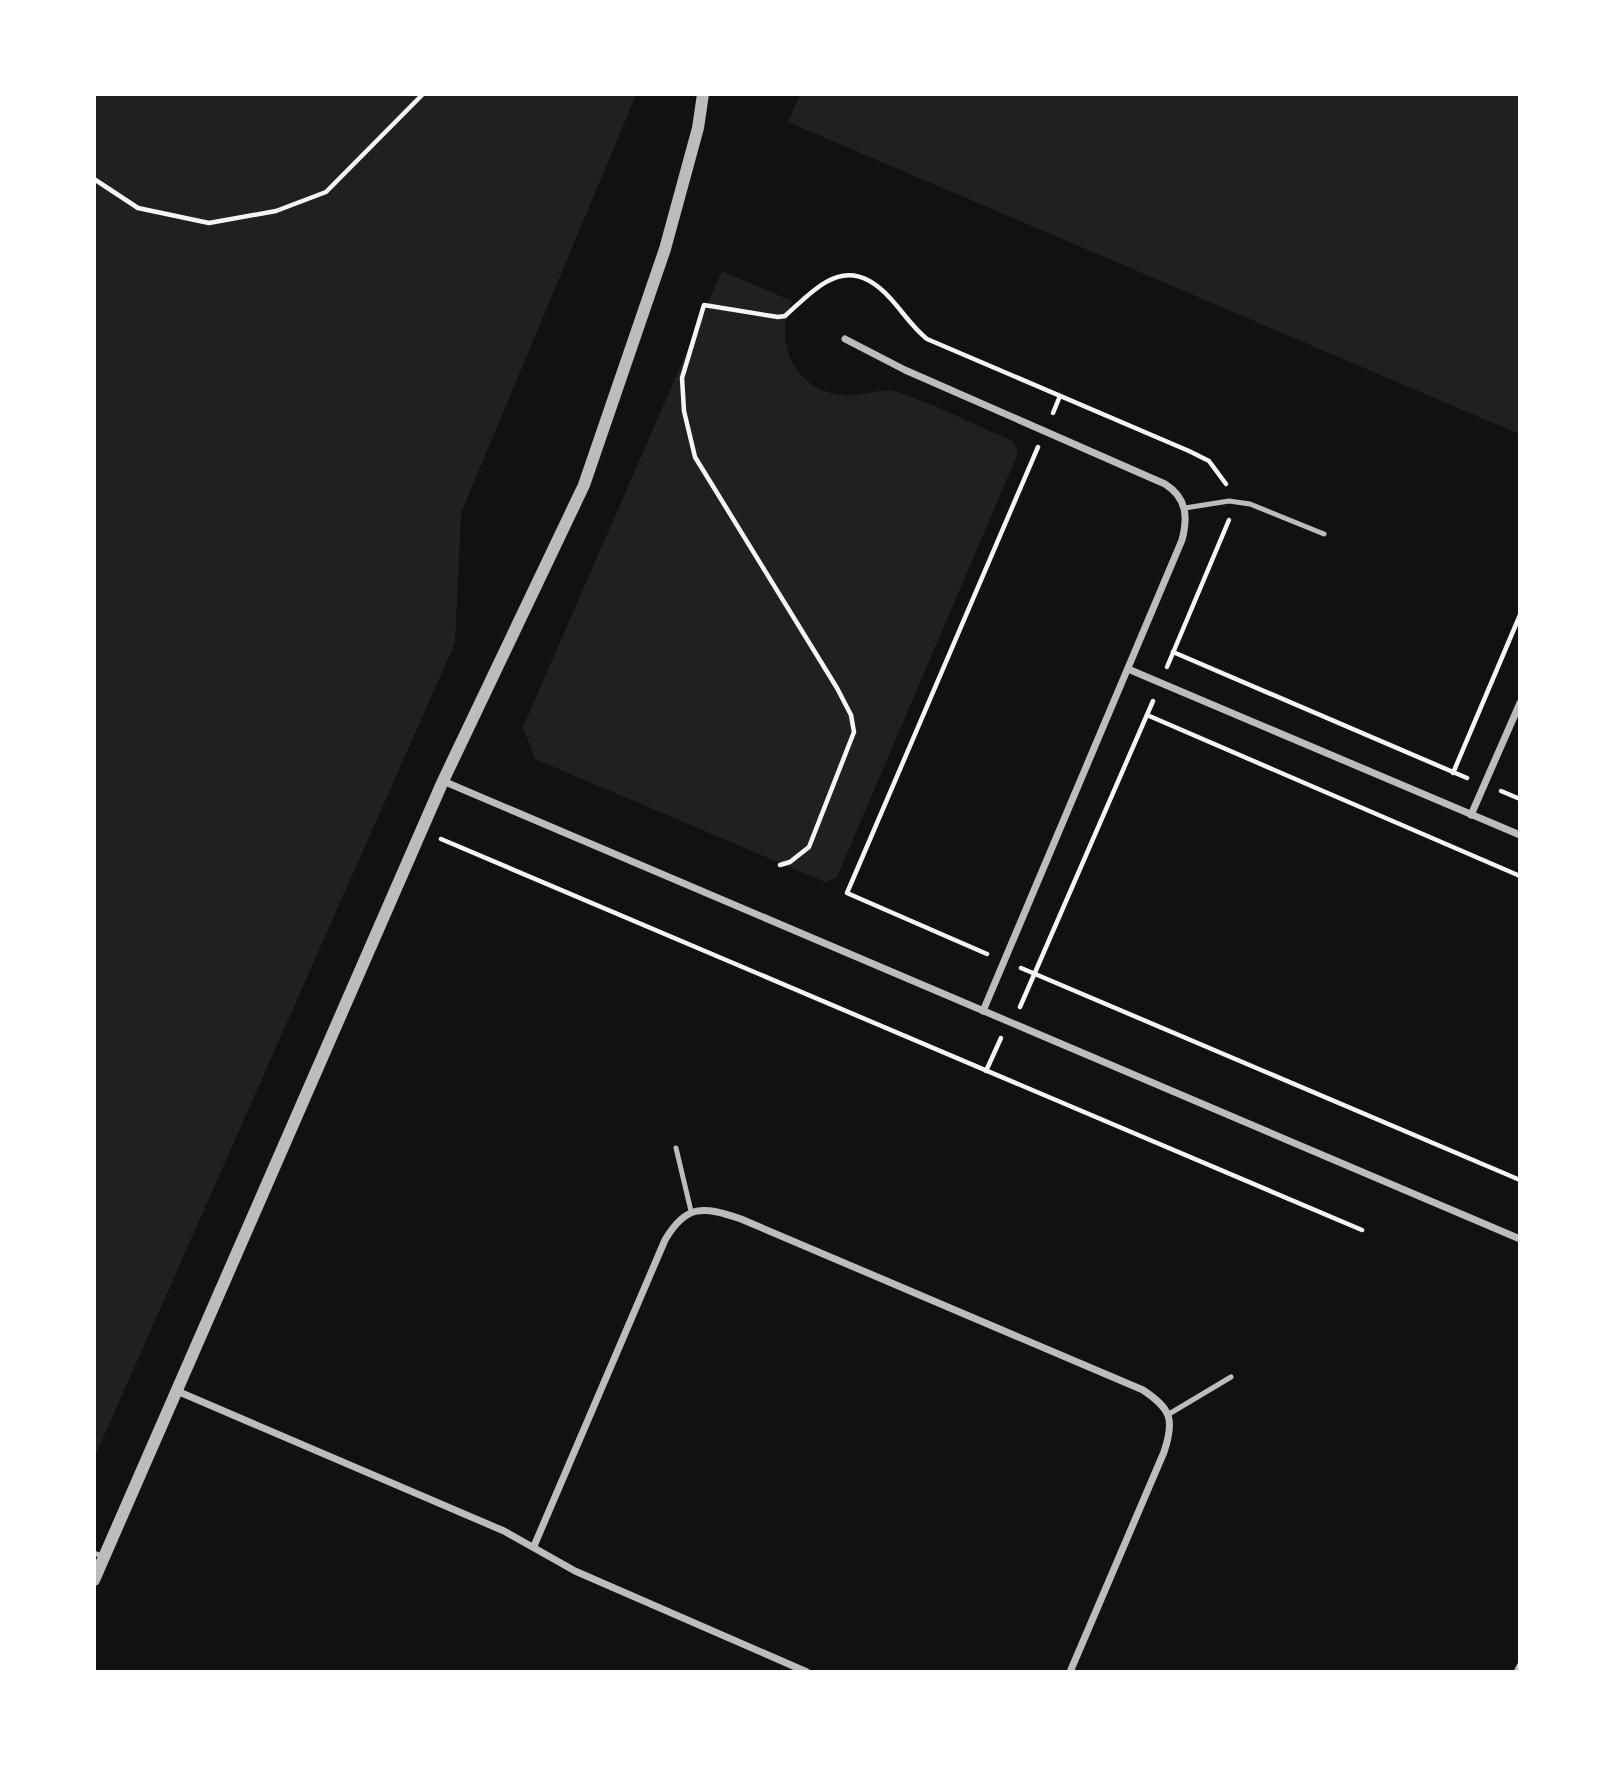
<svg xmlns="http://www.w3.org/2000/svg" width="1614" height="1766" font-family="'Alegreya Sans',sans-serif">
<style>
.green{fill:#202020}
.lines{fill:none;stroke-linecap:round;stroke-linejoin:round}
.path{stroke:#f5f5f5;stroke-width:4.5}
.service{stroke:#bcbcbc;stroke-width:5}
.minor{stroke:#bcbcbc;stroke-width:7}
.tertiary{stroke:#bcbcbc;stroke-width:12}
</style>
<rect width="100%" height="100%" fill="#111"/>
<!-- green -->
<g class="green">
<polygon points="95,95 636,95 461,513 455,643 95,1456"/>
<polygon points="800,95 1519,95 1519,434 788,122"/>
<path d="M722,271L792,301C773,343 795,392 844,395C862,397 880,387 898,392C937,405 975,425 1013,441L1018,453L837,877L825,882L535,759L523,727Z"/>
</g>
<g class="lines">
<!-- path -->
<g class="path">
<polyline points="94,179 138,208 209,223 276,211 326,192 423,94"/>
<polyline points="1053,413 1060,396"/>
<polyline points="1173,652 1467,778"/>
<polyline points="1167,667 1229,520"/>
<polyline points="1147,715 1520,876"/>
<polyline points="1453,773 1520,615"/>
<polyline points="1501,791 1520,799"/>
<polyline points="441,839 1362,1230"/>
<path d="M780,865L790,862L809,847L854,732L851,715L837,688L695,457L684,411L682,378L704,305L778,317L785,316C819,285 848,252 890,298C903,312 912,327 927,339L1189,451L1209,461L1226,484"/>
<polyline points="987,954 847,893 1038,447"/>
<polyline points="1021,968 1520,1180"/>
<polyline points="1020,1007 1153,701"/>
<polyline points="986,1071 1001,1038"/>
</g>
<!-- service -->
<g class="service">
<polyline points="1185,508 1229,501 1250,504 1324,534"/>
<polyline points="676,1148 691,1211"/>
<polyline points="1169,1414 1231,1377"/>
<polyline points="94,1553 105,1557"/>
</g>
<!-- minor -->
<g class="minor">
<path d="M845,339L905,370L1165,484C1187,498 1188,517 1182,540L983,1011"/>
<polyline points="1128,669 1520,835"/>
<polyline points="443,781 1520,1239"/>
<polyline points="1471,815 1520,703"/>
<polyline points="177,1391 504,1531 575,1571 807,1672"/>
<path d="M534,1546L665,1240C686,1204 703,1206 741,1219L1143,1390C1171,1409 1175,1419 1164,1452L1070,1672"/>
<polyline points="1517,1672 1520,1666"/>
</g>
<!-- tertiary -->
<polyline class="tertiary" points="94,1580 443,781 584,485 665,249 698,128 703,94"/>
</g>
<!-- border -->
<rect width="1614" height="1766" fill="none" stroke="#ffffff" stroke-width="192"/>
</svg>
